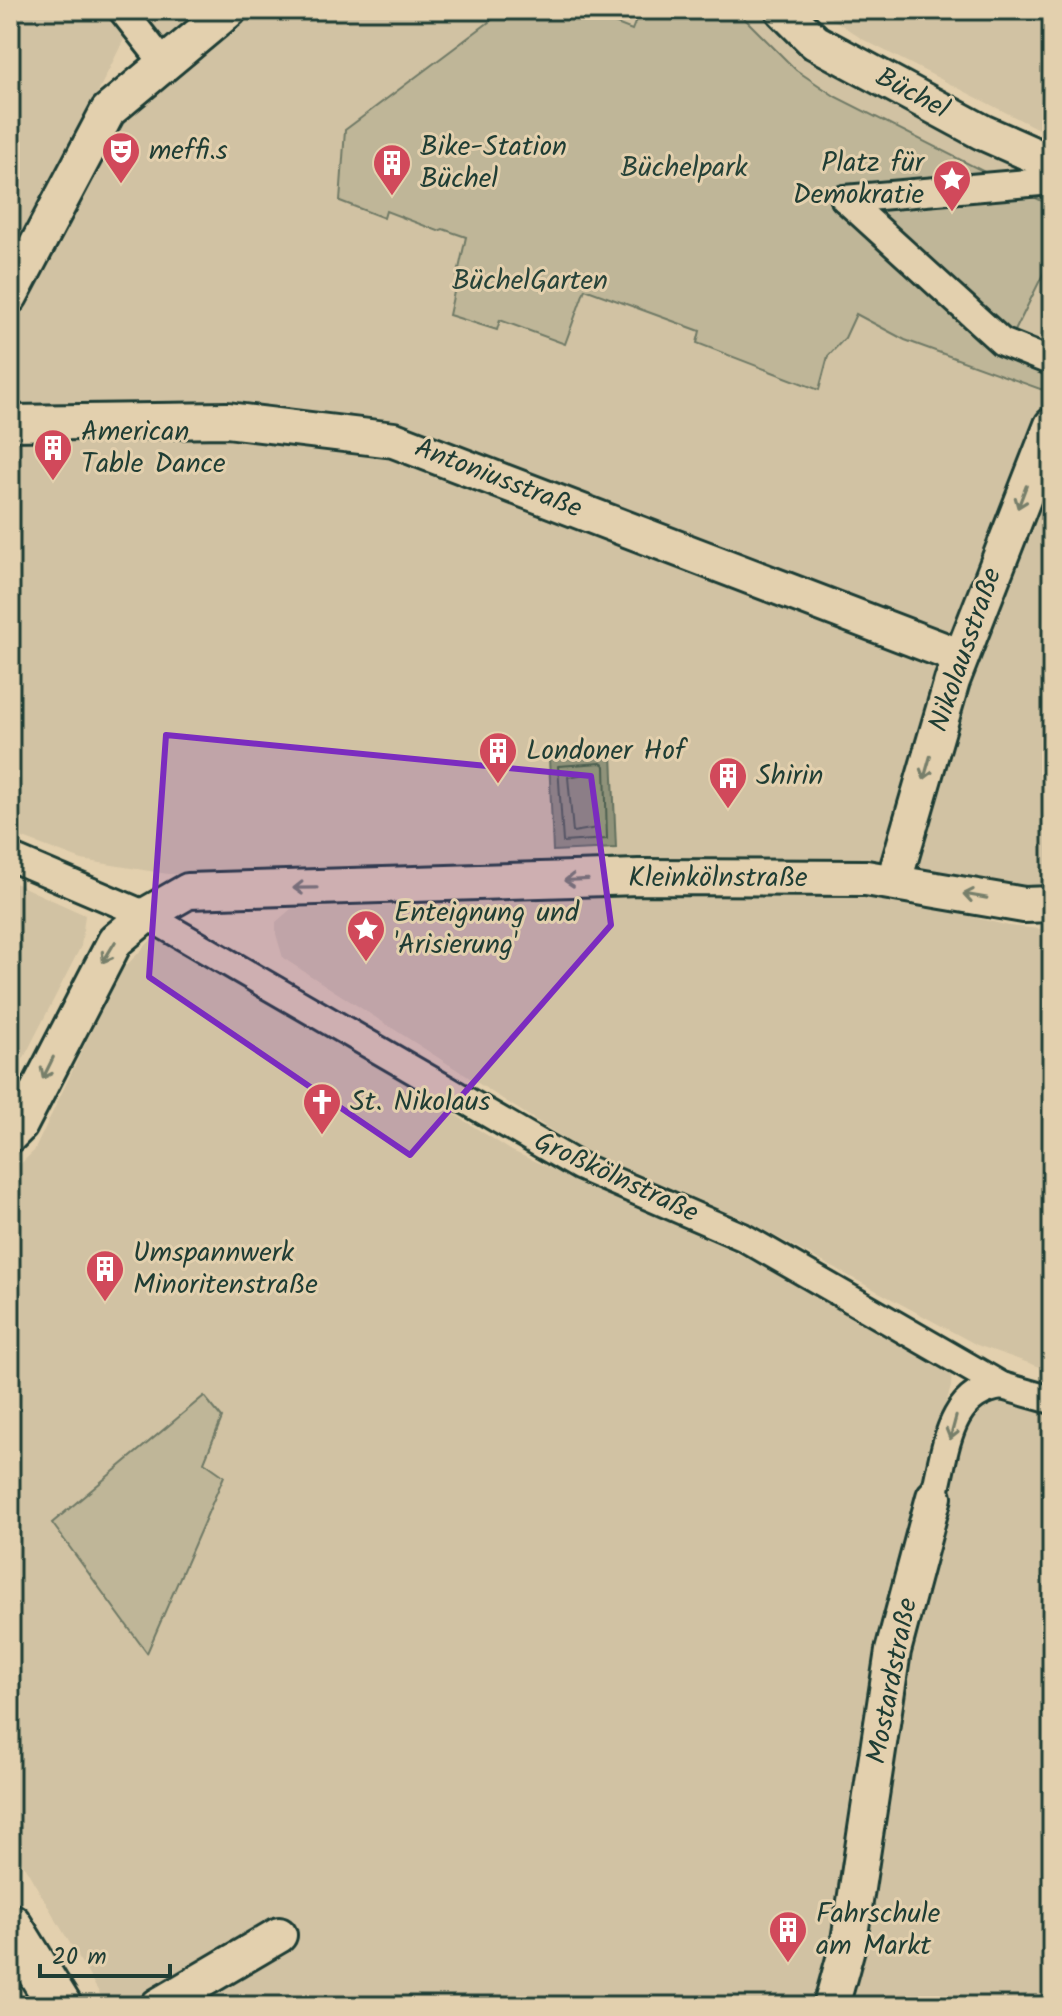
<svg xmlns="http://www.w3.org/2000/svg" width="1062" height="2016" font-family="Kalam,sans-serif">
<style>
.built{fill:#d1c2a3}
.green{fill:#bfb698;stroke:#6f7a66;stroke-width:2}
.water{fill:#90937a;stroke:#63715e;stroke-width:2}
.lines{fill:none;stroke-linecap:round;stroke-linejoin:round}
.shore{stroke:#4c5f50;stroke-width:2}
.pedestrian-casing{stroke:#1f3d34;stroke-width:32}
.minor-casing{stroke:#1f3d34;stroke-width:40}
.tertiary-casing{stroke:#1f3d34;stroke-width:48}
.pedestrian{stroke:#e3d0ae;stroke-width:26}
.minor{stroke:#e3d0ae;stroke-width:34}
.tertiary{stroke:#e3d0ae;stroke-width:42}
.oneway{stroke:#777f6b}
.marked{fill:#7b2cbf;fill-opacity:0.2;stroke:#7b2cbf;stroke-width:6;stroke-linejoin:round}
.labels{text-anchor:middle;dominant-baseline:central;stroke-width:6;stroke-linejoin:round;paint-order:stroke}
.street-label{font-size:28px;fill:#1f3d34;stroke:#e3d0ae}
.poi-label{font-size:28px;fill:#1f3d34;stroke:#e3d0ae;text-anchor:start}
.park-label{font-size:28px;fill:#274339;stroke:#e3d0ae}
</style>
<rect width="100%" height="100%" fill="#e3d0ae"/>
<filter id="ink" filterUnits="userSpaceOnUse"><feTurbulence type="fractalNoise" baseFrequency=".0125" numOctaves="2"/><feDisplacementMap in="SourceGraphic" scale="16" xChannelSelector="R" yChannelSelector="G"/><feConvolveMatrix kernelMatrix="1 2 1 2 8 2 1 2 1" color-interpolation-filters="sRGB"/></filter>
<g filter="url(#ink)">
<!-- built -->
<g class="built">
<polygon points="10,10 110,10 128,31 10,270"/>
<polygon points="134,10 201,10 160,44"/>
<polygon points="252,10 759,10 817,64 972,148 1052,186 1052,393 957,633 946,635 378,425 10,413 10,336 120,119"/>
<polygon points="820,10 1052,10 1052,136 862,39"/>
<polygon points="247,434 430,466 943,669 883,860 878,864 294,877 168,874 82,860 10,833 10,435"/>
<polygon points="1052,456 1052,895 916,871 913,866 955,711"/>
<polygon points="10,881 85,915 81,946 10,1085"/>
<polygon points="743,892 896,898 1009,926 1052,930 1052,1371 977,1345 745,1220 579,1148 283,958 276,934 276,922 291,909"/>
<polygon points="152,939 174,940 286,1007 512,1151 735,1252 946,1361 952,1369 951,1387 891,1585 836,1946 817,2006 107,2006 10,1842 10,1174 34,1151 119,973"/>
<polygon points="987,1401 1052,1409 1052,2006 850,2006 866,1950 904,1691 968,1417"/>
</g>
<!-- green -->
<g class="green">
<polygon points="505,10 581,10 632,30 640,10 736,10 796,70 836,97 1052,206 1052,256 1013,335 1052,366 1043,390 905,340 856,314 845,338 828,356 819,390 697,343 700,331 585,289 565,344 500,320 497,330 449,315 466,237 443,229 438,231 386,211 384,218 340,201 345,130"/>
<polygon points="204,1396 222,1418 204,1462 224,1476 147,1653 52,1523"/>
</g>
<!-- water -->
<polygon class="water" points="612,754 616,848 553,851 549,757"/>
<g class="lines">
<!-- shore -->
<g class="shore">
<polygon points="601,763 605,766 607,839 563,842 558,766"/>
<polygon points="591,773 595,776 597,828 573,832 568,777"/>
</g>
<!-- pedestrian casing -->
<g class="pedestrian-casing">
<g id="pedestrian">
<polyline points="122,10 163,62"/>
<polyline points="845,199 1002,342 1052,362"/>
<polyline points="845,199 1052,181"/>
<polyline points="10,857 146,915 579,1166 743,1237 1002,1386 1052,1400"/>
<path d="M934,1497C946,1452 947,1392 1002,1386"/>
</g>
</g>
<!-- minor casing -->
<g class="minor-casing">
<g id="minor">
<polyline points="783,10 815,42 982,132 1052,163"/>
<polyline points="10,296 108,111 229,10"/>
<polyline points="10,423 227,420 394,440 961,657"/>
<polyline points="894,881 952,681 1052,425"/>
<polyline points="10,1135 20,1125 115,941 146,915 188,891 639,877 866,878 1024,905 1052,904"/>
<polyline points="158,2006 279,1935"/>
<polyline points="831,2006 849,1941 893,1651 934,1497"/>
</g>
</g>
<!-- tertiary casing -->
<g class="tertiary-casing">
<polyline id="tertiary" points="10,1925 60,2006"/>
</g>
<!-- pedestrian -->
<use href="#pedestrian" class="pedestrian"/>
<!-- minor -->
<use href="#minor" class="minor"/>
<!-- tertiary -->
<use href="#tertiary" class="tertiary"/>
</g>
<!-- one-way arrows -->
<defs><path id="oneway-shaft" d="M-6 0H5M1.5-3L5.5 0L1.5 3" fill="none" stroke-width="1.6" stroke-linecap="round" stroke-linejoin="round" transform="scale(2)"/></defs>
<g class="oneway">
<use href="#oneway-shaft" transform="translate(1022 497) rotate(111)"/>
<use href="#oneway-shaft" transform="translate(927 768) rotate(106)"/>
<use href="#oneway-shaft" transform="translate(576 880) rotate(177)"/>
<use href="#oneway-shaft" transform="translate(305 888) rotate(179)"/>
<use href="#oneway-shaft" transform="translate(975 896) rotate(-170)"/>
<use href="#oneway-shaft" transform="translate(109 952) rotate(121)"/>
<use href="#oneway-shaft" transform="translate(48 1068) rotate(116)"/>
<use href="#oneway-shaft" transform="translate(953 1428) rotate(105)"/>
</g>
</g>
<!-- marked area -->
<path class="marked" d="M166,735L591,776L611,925L410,1155L149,977Z"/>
<!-- icons -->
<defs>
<g id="theatre-pin" transform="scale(2)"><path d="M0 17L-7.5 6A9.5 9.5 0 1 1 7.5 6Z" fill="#d1495b" stroke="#e3d0ae"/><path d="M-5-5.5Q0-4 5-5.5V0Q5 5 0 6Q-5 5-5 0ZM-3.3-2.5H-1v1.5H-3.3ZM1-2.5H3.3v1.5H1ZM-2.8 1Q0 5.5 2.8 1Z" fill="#fff"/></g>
<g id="building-pin" transform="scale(2)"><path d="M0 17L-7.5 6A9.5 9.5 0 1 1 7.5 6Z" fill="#d1495b" stroke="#e3d0ae"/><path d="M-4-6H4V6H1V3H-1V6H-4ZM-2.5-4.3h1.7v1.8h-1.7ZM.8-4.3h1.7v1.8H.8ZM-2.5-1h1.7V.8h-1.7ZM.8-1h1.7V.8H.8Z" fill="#fff"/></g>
<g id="sight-pin" transform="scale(2)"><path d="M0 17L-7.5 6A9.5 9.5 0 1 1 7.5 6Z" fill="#d1495b" stroke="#e3d0ae"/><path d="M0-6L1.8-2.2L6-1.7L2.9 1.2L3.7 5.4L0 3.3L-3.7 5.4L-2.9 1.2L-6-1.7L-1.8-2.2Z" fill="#fff"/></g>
<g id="church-pin" transform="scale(2)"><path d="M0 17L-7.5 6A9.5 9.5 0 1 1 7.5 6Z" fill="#d1495b" stroke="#e3d0ae"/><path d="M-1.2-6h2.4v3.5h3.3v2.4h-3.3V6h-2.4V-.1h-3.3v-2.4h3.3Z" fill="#fff"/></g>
</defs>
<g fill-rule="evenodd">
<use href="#theatre-pin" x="121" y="151"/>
<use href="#building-pin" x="392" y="163"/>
<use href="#sight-pin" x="952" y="179"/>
<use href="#building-pin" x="53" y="448"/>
<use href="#building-pin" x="498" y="751"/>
<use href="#building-pin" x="728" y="776"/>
<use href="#sight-pin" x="366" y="929"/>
<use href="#church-pin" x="322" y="1102"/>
<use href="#building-pin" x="105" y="1269"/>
<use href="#building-pin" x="788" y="1930"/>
</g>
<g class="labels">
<!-- street labels -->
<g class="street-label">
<text transform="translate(912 94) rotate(28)">Büchel</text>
<text transform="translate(498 479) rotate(21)">Antoniusstraße</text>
<text transform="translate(966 650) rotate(-71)">Nikolausstraße</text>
<text x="718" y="878">Kleinkölnstraße</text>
<text transform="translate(616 1178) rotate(25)">Großkölnstraße</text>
<text transform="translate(893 1681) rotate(-79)">Mostardstraße</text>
</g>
<!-- poi labels -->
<g class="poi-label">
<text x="420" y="147">Bike-Station<tspan x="420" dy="32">Büchel</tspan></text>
<text x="149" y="151">meffi.s</text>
<text x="924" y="163" text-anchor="end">Platz für<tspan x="924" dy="32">Demokratie</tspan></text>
<text x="81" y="432">American<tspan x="81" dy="32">Table Dance</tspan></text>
<text x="526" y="751">Londoner Hof</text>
<text x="756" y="776">Shirin</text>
<text x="394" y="913">Enteignung und<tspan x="394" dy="32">'Arisierung'</tspan></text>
<text x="350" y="1102">St. Nikolaus</text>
<text x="133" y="1253">Umspannwerk<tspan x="133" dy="32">Minoritenstraße</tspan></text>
<text x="816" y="1914">Fahrschule<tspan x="816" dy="32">am Markt</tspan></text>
</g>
<!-- park labels -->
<g class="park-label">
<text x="684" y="168">Büchelpark</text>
<text x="530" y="281">BüchelGarten</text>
</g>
</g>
<!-- margin -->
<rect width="1062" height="2016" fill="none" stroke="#e3d0ae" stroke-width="40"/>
<rect x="20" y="20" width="1022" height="1976" fill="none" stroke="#1f3d34" stroke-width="3" filter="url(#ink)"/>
<!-- scale -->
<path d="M40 1964v12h130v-12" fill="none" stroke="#1f3d34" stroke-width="4"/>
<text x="52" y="1964" font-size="24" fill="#1f3d34" stroke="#e3d0ae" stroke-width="6" paint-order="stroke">20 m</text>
</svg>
